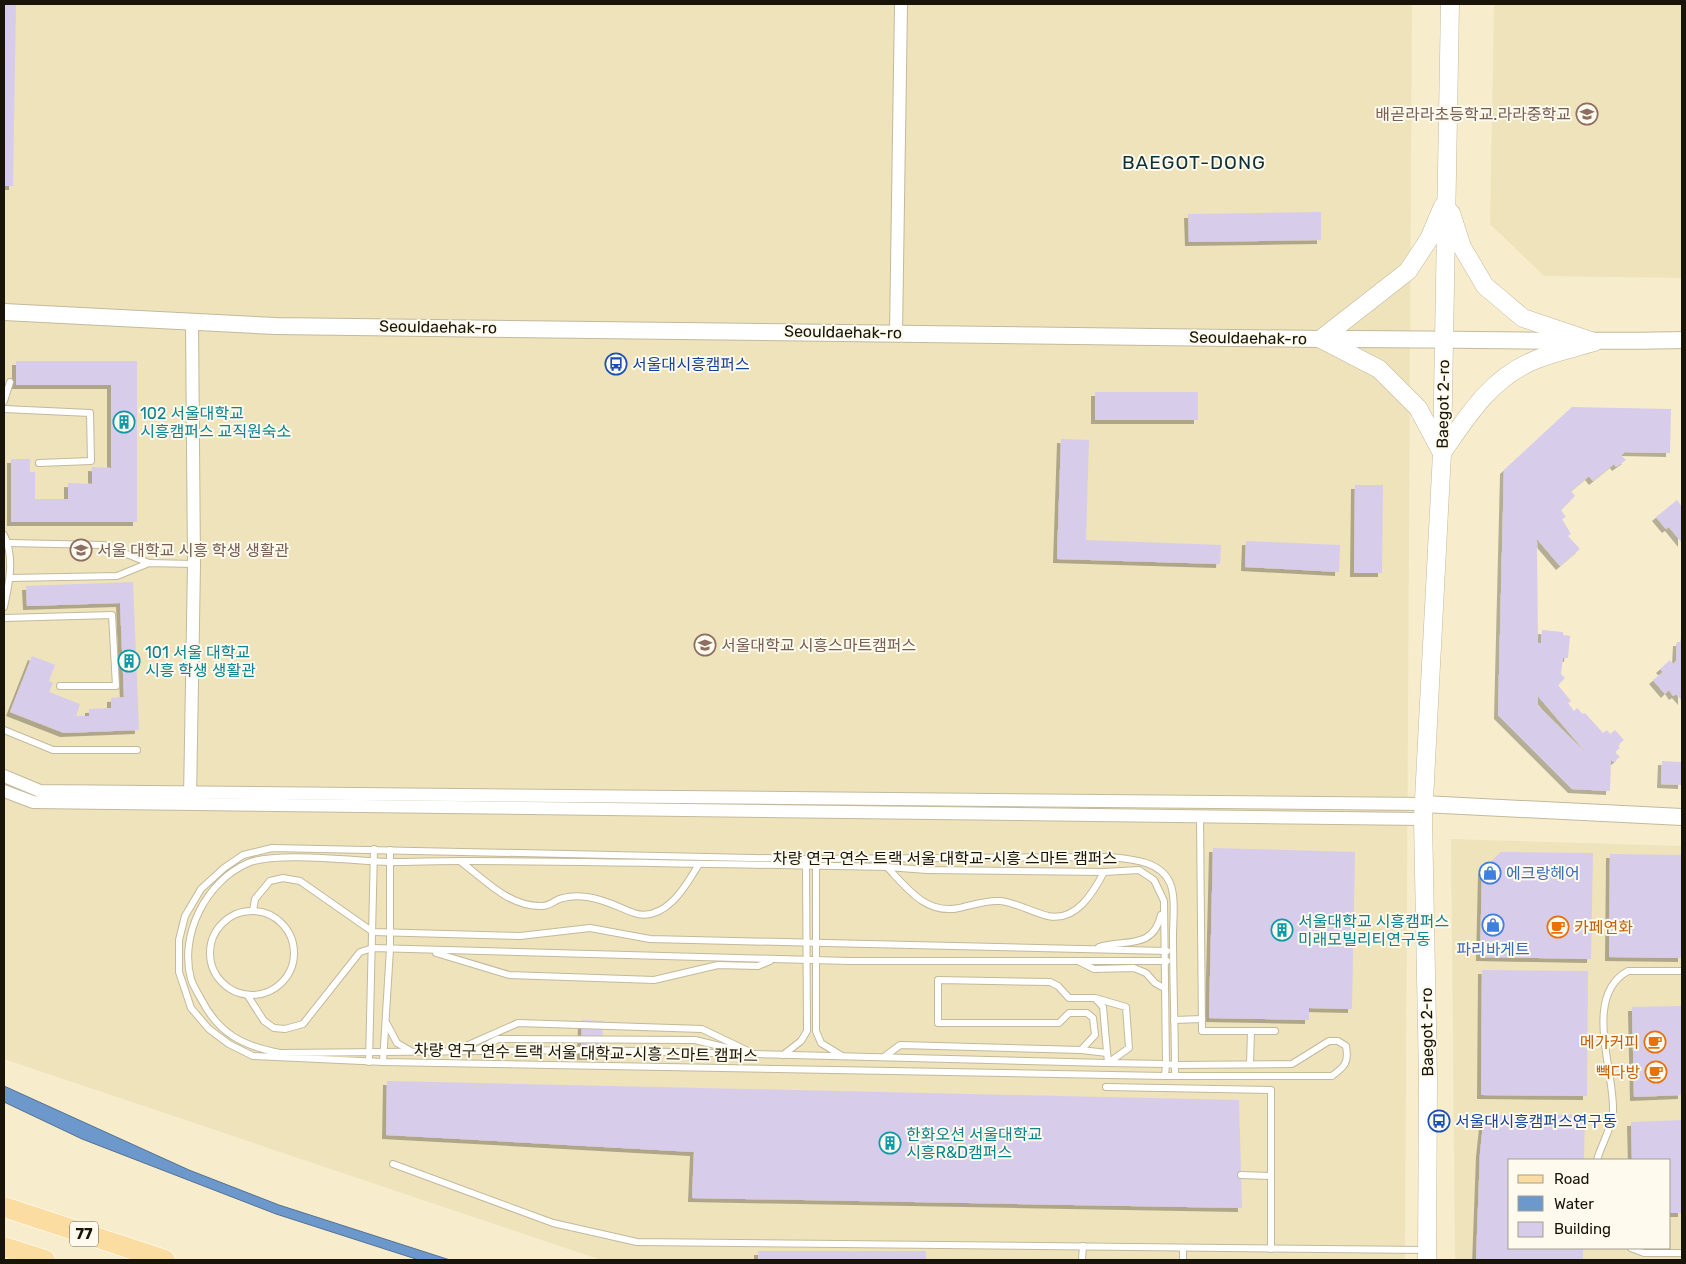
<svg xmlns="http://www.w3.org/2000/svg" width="1686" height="1264" font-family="Rubik,'Noto Sans KR',sans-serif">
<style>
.built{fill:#eee3bb;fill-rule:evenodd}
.water{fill:#6c98cc;stroke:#537092}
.building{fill:#d8cceb;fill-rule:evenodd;filter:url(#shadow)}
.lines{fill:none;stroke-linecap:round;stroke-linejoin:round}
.service-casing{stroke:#c3b99b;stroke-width:8}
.minor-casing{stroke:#c3b99b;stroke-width:14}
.tertiary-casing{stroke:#c3b99b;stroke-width:18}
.secondary-casing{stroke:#c3b99b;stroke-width:19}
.primary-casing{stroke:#fff;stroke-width:21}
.service{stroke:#fff;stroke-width:6}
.minor{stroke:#fff;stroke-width:12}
.tertiary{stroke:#fff;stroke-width:16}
.secondary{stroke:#fff;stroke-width:18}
.primary{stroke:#fbdda1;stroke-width:20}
.labels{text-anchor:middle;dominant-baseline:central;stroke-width:4;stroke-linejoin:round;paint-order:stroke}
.shield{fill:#fefbee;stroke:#5d594e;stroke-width:1}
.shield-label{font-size:15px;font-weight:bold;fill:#181409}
.education-label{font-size:16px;fill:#785e54;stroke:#fefbee;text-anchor:start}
.street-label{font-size:16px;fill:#181409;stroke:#fefbee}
.transit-label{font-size:16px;fill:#164399;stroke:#fefbee;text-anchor:start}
.culture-label{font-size:16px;fill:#0d838f;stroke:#fefbee;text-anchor:start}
.shop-label{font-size:16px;fill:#366cbe;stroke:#fefbee;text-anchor:start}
.food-label{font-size:16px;fill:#c56008;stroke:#fefbee;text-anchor:end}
.quarter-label{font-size:19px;letter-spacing:1px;fill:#0f3236;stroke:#fefbee}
</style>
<defs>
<filter id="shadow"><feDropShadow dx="-4" dy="4" stdDeviation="0" flood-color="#0004"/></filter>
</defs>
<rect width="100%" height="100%" fill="#f7edcd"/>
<!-- built -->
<g class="built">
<polygon points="4,4 1412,4 1405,1260 601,1260 4,1059"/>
<polygon points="1494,4 1682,4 1682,278 1544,276 1490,224"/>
<path d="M1451,839L1682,846V1260H1455ZM1510,1160H1670V1248H1510Z"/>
</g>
<!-- water -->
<polygon class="water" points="4,1086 189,1170 279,1205 450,1260 419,1260 276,1214 82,1139 4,1102"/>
<!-- building -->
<g class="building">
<polygon points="4,4 16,4 13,186 4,186"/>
<polygon points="1321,212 1321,240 1189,242 1188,214"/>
<polygon points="16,361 137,361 137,522 11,522 11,459 30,459 30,472 35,472 35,499 68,499 68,483 92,484 92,467 111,468 111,385 16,385"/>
<rect x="1095" y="392" width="103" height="28"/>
<path d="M1572,407L1671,409L1670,453L1625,452L1621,455L1626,460L1616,467L1614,464L1593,481L1589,476L1571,491L1575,496L1561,510L1566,517L1562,519L1571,534L1568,536L1580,549L1560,566L1537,539L1538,643H1541L1542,630L1563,632V635L1570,636L1568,658H1563L1561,674L1565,678L1558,685L1571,701L1568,703L1574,711L1577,708L1583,714L1585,713L1603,733L1607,730L1610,734L1615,730L1624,740L1618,745L1620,748L1615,752L1620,757L1614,762L1611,760L1610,791L1572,789L1498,715L1504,470ZM1538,696L1588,755L1538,706Z"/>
<polygon points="1061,439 1089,440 1086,540 1221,545 1220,564 1057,559"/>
<polygon points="1355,485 1383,485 1382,573 1354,573"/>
<polygon points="1677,500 1682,507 1682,543 1669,527 1666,529 1656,517"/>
<polygon points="1246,541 1340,545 1339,572 1245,567"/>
<polygon points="133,582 139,730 64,733 10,712 32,656 55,665 49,681 53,683 49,692 80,704 76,716 89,716 89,709 111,708 111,698 124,697 120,603 27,606 26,586"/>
<polygon points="1681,638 1682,638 1682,701 1676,694 1673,696 1669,690 1665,694 1653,680 1663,672 1660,669 1670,660 1673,664 1676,661 1677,642 1680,642"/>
<polygon points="1662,761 1682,762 1682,785 1661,784"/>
<polygon points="1213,848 1355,852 1352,1009 1309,1008 1309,1020 1209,1018"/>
<polygon points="1501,852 1593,853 1591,959 1480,957 1482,870"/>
<polygon points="1610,854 1682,855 1682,958 1609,957"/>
<polygon points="1482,970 1588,971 1587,1096 1481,1095"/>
<polygon points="1682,1006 1682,1095 1634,1097 1632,1007"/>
<polygon points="582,1020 603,1021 602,1056 581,1056"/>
<polygon points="387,1081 1239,1100 1242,1208 692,1198 694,1152 386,1135"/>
<polygon points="1484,1115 1585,1115 1584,1160 1510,1160 1510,1248 1583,1248 1583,1260 1476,1260 1480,1153"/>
<polygon points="1682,1120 1682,1213 1670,1213 1670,1160 1632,1160 1631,1122"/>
<rect x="758" y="1251" width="168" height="9"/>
</g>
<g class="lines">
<!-- service casing -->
<g class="service-casing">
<g id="service">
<polyline points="4,401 10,382"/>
<polyline points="4,409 90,413 91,461 39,463"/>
<path d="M4,535C15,557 9,584 4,607"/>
<polyline points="8,543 104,545 149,563"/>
<polyline points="10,578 117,576 149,563 194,564"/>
<polyline points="4,618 112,615 116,686 60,686"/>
<polyline points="4,730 53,750 137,750"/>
<polyline points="1200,816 1202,1031 1275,1031"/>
<path d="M460,861C485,880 509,907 542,906C550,906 556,899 563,898C570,896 580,896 587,897C604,899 618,907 634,913C665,923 686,886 699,864"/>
<polyline points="816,863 816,1031 821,1043 842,1056"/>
<path d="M887,867C907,888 926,915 959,908C973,905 986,900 1000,901C1017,903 1032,912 1048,916C1076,922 1093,893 1104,872"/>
<circle cx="252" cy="953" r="42"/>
<polyline points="253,911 255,899 270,881 283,878 300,881 373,932 520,936 590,928 650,939 1167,951"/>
<path d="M1099,947C1125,939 1153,950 1161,915"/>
<polyline points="436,953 509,975 654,980 718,965 758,966 770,961"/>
<polyline points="1080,962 1094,969 1134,968 1146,973 1155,983 1164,988"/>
<polyline points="248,996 264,1021 274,1028 285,1029 303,1024 360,952 373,948 849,961 1167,961"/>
<polyline points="1174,1020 1202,1019"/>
<polyline points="387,1024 397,1043 409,1050"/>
<polyline points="457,1050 518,1023 702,1029 750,1052"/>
<polyline points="477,1050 498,1039 695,1040 740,1051"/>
<polyline points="1081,1050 1107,1053"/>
<polyline points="783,1055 801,1041 807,1031 806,862"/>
<polyline points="884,1057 900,1045 1081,1050 1095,1035 1093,1018 1087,1013 1069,1013 1059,1023 938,1023 938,980 1050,982 1058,986 1069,998 1095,998 1103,1007 1108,1063 1129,1048 1126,1007 1095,998"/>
<polyline points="369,1062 374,849"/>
<polyline points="383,1062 390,949 390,850"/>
<polyline points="1250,1064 1251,1031"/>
<path d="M1165,1076L1166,1064L1164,901L1154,880L1139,870L1104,872L927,870L887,867C745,865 603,861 461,861C437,861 412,862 388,862C355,861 276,851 248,863C206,881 179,935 191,979C193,986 198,993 201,999C219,1034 243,1046 280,1053L590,1050L1108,1063L1166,1064L1175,1065L1292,1064L1329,1041H1338L1346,1046C1349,1063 1345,1066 1332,1076H1165L383,1062L253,1056L229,1044L209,1029L191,1008L179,972V940L185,916L201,889L224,868L243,855L272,848L806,859L1109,857C1129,859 1160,860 1170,883C1176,897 1173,921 1173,936C1173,983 1175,1029 1175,1075"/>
<polyline points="1106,1087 1271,1090 1271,1249"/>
<path d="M1597,1160C1601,1145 1612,1128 1613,1112C1615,1071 1582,996 1628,971H1682"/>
<polyline points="393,1164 553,1223 637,1242 1426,1250"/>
<polyline points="1241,1175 1271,1176"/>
<polyline points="1183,1248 1183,1260"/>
<polyline points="1631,1248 1644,1253 1682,1253"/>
<polyline points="1082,1260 1083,1246"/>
</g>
</g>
<!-- minor casing -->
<g class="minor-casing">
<g id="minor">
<polyline points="896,333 901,4"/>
<polyline points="4,776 40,791 1423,804"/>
<polyline points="4,791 33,802 1423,819"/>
<polyline points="190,799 194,564 192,322"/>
</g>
</g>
<!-- tertiary casing -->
<g class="tertiary-casing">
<g id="tertiary">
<path d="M4,312L275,326L1321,339C1441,338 1562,343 1682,340"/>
<polyline points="1423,804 1682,817"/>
</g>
</g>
<!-- secondary casing -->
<g class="secondary-casing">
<g id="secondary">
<path d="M1443,206L1429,239L1408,271L1321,339L1379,369L1418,408L1442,453C1468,415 1491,378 1535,360C1554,352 1575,348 1594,342"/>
<polyline points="1451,213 1462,247 1485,286 1523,318 1594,342"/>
<polyline points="1427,1260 1428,1079 1423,819 1442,453 1450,4"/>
</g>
</g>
<!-- primary casing -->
<g class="primary-casing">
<g id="primary">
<polyline points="4,1207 165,1260"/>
<polyline points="4,1247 45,1260"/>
</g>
</g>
<!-- service -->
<use href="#service" class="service"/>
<!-- minor -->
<use href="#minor" class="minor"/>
<!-- tertiary -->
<use href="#tertiary" class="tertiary"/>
<!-- secondary -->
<use href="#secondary" class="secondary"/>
<!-- primary -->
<use href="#primary" class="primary"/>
</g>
<!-- icons -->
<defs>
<g id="school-ring" transform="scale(1.125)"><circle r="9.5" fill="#fefbee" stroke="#8d6e63" stroke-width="1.5"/><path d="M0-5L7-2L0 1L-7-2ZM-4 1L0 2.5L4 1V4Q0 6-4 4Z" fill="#8d6e63"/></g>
<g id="bus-ring" transform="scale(1.125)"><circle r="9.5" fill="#fefbee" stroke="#1a4fb4" stroke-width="1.5"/><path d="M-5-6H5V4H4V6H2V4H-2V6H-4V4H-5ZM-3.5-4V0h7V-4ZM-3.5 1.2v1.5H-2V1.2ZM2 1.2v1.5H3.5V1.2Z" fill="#1a4fb4"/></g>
<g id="building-ring" transform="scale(1.125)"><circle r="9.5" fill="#fefbee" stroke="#0f9aa8" stroke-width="1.5"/><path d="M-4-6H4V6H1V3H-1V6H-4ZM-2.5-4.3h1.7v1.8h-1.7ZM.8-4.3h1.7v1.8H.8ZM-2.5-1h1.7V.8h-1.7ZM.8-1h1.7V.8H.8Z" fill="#0f9aa8"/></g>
<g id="university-ring" transform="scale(1.125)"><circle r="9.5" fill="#fefbee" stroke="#8d6e63" stroke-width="1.5"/><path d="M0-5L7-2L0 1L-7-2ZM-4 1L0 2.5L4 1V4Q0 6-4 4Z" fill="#8d6e63"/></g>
<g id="shop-ring" transform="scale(1.125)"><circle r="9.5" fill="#fefbee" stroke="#3f7fe0" stroke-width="1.5"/><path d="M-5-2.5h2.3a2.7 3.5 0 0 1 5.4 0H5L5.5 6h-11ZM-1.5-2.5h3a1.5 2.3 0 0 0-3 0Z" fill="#3f7fe0"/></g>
<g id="cafe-ring" transform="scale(1.125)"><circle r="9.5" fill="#fefbee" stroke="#e8710a" stroke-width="1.5"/><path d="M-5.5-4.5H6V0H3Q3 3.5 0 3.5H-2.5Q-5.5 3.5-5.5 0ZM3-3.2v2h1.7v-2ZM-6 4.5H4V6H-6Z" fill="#e8710a"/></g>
</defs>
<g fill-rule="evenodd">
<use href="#school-ring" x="1587" y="114"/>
<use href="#bus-ring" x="616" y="364"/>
<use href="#building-ring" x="124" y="422"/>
<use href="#university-ring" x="81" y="550"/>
<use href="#university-ring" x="705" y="645"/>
<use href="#building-ring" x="129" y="661"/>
<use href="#shop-ring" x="1490" y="873"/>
<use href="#shop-ring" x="1493" y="925"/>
<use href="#cafe-ring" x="1558" y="927"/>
<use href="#building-ring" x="1282" y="930"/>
<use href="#cafe-ring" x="1655" y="1042"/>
<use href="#cafe-ring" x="1656" y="1072"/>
<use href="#bus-ring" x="1439" y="1121"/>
<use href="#building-ring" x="890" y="1143"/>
</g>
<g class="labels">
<!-- shield labels -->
<rect class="shield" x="70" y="1221.5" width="28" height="25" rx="4"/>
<g class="shield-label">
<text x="84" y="1234">77</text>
</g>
<!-- education labels -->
<g class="education-label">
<text x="1571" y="114" text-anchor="end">배곧라라초등학교.라라중학교</text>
<text x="97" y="550">서울 대학교 시흥 학생 생활관</text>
<text x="721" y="645">서울대학교 시흥스마트캠퍼스</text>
</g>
<!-- street labels -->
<g class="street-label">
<text transform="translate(438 327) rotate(1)">Seouldaehak-ro</text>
<text transform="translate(843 332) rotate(1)">Seouldaehak-ro</text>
<text transform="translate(1248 338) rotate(1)">Seouldaehak-ro</text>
<text transform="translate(1443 404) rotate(-89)">Baegot 2-ro</text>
<text x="945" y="858">차량 연구 연수 트랙 서울 대학교-시흥 스마트 캠퍼스</text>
<text transform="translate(1427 1032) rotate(-91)">Baegot 2-ro</text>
<text transform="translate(586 1053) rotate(1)">차량 연구 연수 트랙 서울 대학교-시흥 스마트 캠퍼스</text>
</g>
<!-- transit labels -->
<g class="transit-label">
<text x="632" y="364">서울대시흥캠퍼스</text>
<text x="1455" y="1121">서울대시흥캠퍼스연구동</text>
</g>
<!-- culture labels -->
<g class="culture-label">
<text x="140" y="413">102 서울대학교<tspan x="140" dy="18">시흥캠퍼스 교직원숙소</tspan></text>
<text x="145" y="652">101 서울 대학교<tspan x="145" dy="18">시흥 학생 생활관</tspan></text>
<text x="1298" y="921">서울대학교 시흥캠퍼스<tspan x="1298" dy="18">미래모빌리티연구동</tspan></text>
<text x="906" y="1134">한화오션 서울대학교<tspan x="906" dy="18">시흥R&amp;D캠퍼스</tspan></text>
</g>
<!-- shop labels -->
<g class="shop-label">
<text x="1506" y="873">에크랑헤어</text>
<text x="1493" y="949" text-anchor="middle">파리바게트</text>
</g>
<!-- food labels -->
<g class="food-label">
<text x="1574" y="927" text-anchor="start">카페연화</text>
<text x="1639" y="1042">메가커피</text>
<text x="1640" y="1072">빽다방</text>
</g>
<!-- quarter labels -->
<g class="quarter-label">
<text x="1194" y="162">BAEGOT-DONG</text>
</g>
</g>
<!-- border -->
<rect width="1686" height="1264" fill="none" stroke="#181409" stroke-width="10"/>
<!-- legend -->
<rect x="1508" y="1159" width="162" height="90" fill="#fefbee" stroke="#a29f92"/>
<rect x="1518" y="1175" width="25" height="8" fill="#fbdda1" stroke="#a29f92"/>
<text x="1554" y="1184" font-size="15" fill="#181409">Road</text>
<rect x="1518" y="1196" width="25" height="15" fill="#6c98cc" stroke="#a29f92"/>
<text x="1554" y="1209" font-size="15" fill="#181409">Water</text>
<rect x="1518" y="1222" width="25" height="15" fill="#d8cceb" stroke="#a29f92"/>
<text x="1554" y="1234" font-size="15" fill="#181409">Building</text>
</svg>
